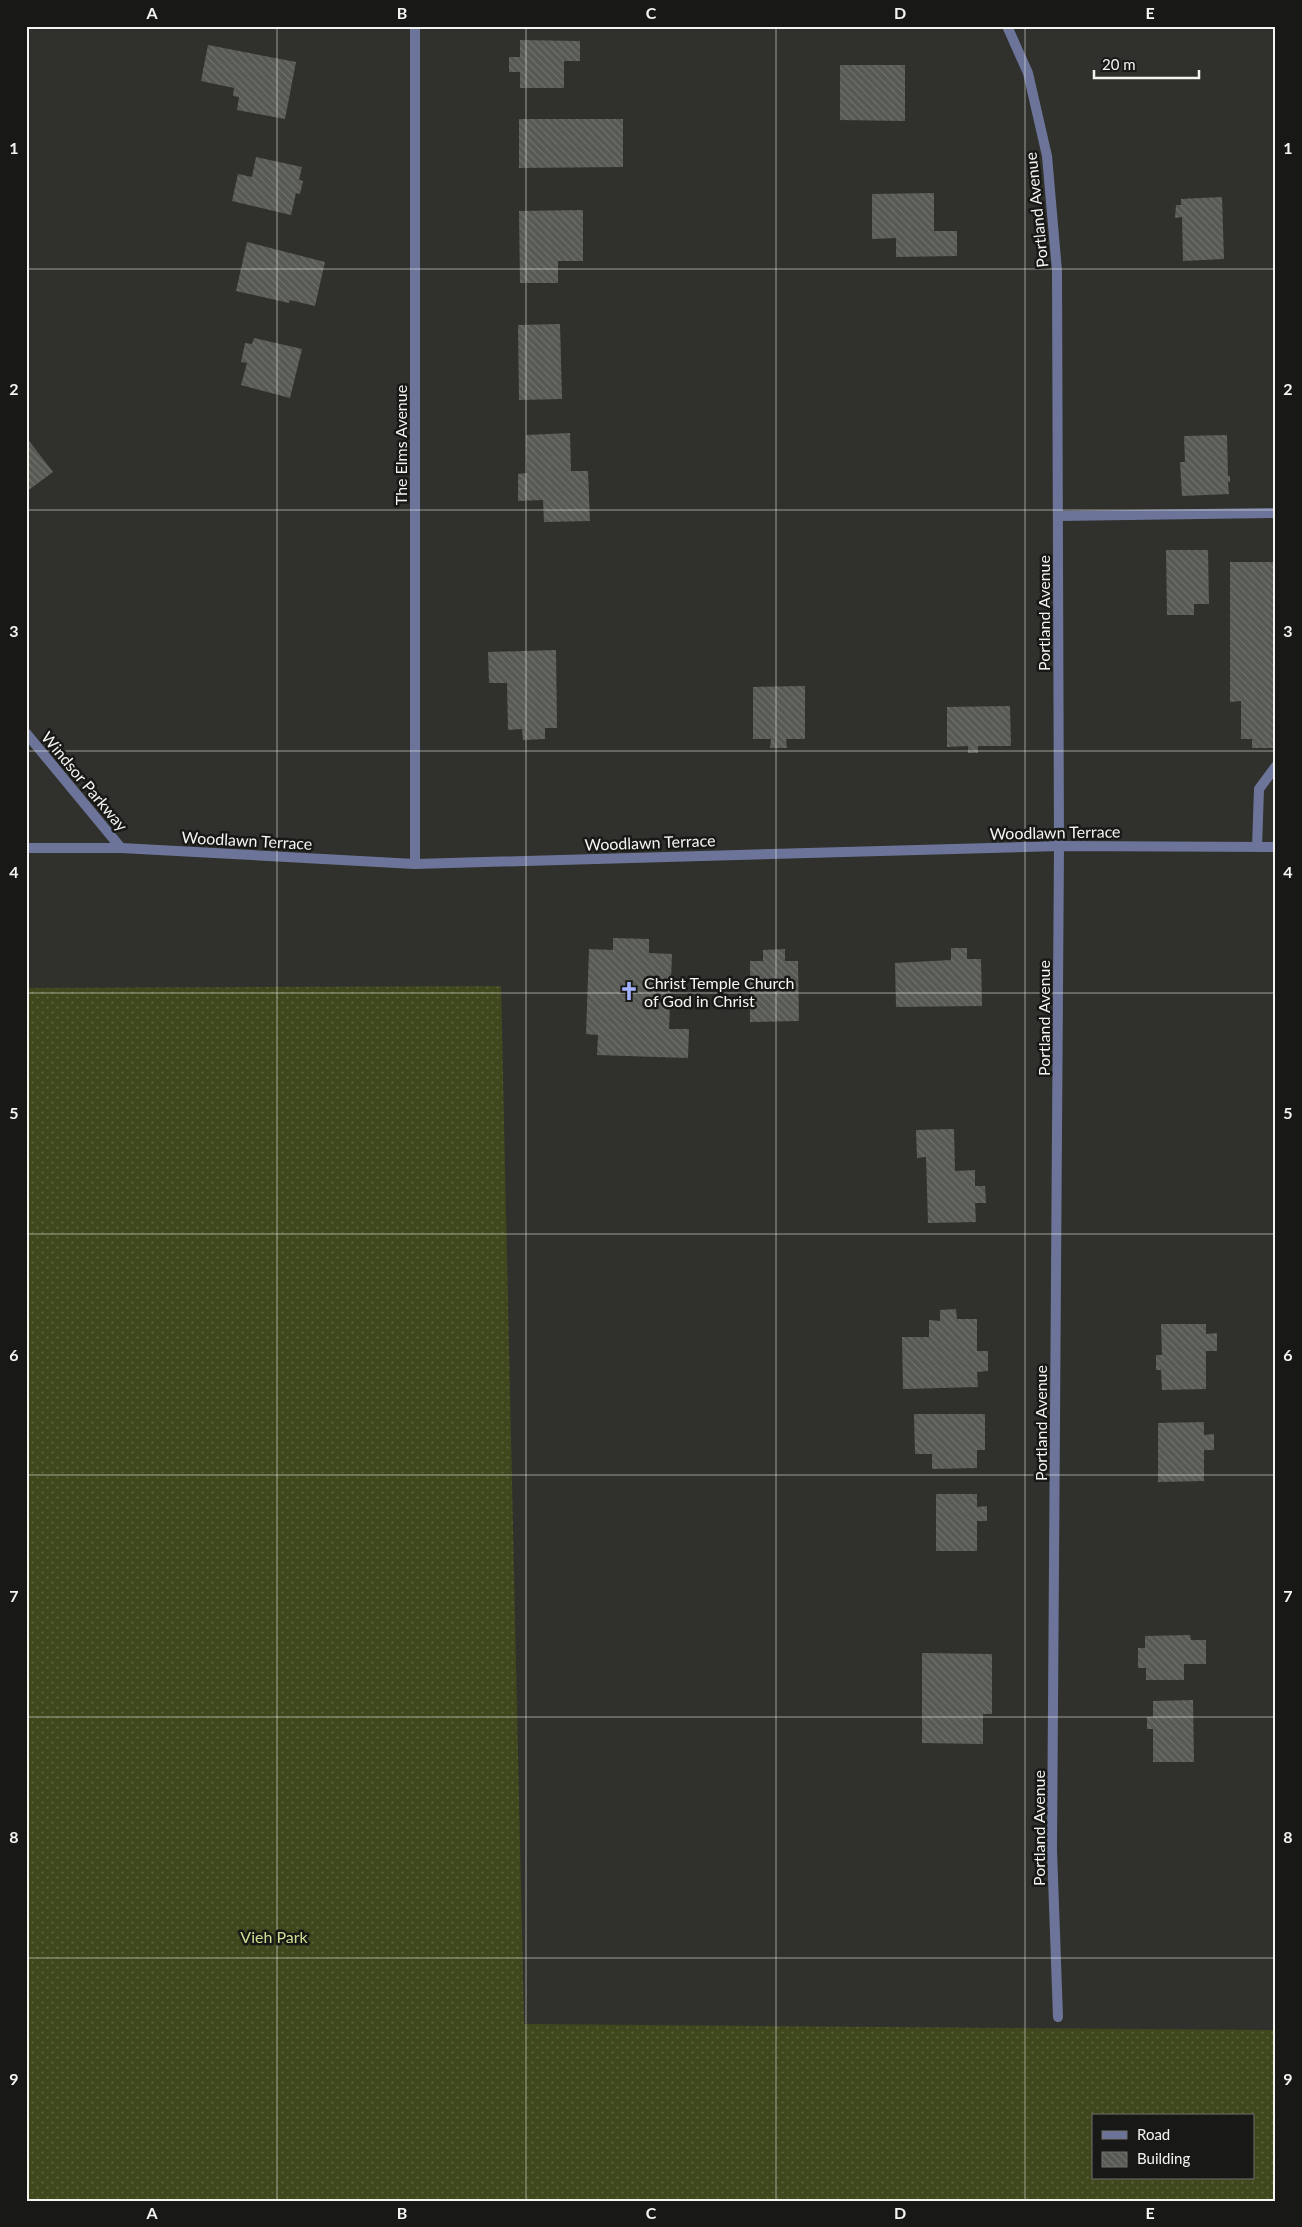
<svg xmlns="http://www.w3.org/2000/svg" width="1302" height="2227" font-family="Lato,sans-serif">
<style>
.grass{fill:url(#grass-dots);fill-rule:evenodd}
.building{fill:url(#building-back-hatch)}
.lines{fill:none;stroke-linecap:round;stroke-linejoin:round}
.lane{stroke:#6c7599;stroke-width:10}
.street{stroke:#6c7599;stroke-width:10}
.grid{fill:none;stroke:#f4f5f1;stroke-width:1;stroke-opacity:0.55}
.labels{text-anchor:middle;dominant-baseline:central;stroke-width:5;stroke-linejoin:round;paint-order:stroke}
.street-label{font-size:16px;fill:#f4f5f1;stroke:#181916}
.poi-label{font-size:16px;fill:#f4f5f1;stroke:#181916;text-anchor:start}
.park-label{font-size:16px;fill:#cedf94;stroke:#181916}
.neatline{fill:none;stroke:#f4f5f1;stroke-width:2}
.grid-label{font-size:16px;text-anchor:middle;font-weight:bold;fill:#f4f5f1}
</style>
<defs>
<pattern id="grass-dots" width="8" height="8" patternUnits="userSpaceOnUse" patternTransform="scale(1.25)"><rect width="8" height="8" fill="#3f471d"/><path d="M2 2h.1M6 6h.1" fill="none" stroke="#5b623e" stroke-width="1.8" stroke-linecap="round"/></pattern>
<pattern id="building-back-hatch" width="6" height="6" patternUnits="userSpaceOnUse" patternTransform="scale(1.25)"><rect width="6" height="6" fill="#575953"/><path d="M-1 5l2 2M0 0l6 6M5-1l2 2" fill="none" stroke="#70716c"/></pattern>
</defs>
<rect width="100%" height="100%" fill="#30312c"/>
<!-- grass -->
<path class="grass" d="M501,986L524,2024L1276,2030V2201H26V988ZM1093,2116H1253V2178H1093Z"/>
<!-- building -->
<g class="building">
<polygon points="520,40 580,41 580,61 564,61 564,88 520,88 520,72 509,72 509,57 520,57"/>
<polygon points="208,45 296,62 285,119 237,110 239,97 233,96 234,88 201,81"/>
<polygon points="840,65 905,65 905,121 840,120"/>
<polygon points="519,119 623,119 623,167 519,168"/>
<polygon points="256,157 302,167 299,180 303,181 300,194 296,193 291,215 232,201 238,174 252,177"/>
<polygon points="934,193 934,231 957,231 957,256 896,257 896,238 872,239 872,194"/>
<polygon points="1222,197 1224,259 1183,261 1182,217 1175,218 1176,205 1181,205 1181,199"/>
<polygon points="583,210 583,261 558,261 558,283 520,283 519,211"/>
<polygon points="247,242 325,262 315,306 290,300 289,303 236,291"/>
<polygon points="560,324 562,399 519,400 518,325"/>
<polygon points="254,338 302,349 290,398 241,385 247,363 241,362 245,343 252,344"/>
<polygon points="570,433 571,471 588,471 590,521 544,522 543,500 518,501 518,474 527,473 526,435"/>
<polygon points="1227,435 1228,476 1230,476 1230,482 1228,482 1229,494 1182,496 1180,462 1185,462 1184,436"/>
<polygon points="26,437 53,472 26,492"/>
<polygon points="1166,550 1208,550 1209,604 1194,604 1194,615 1167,615"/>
<polygon points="1230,562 1276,562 1276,739 1273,739 1273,748 1252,748 1252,739 1241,739 1241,701 1230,702"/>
<polygon points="556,650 557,728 545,728 545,739 523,740 522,729 508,730 507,683 489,683 488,652"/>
<polygon points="805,686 805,739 786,739 787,748 770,748 771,739 753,739 753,687"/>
<polygon points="1010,706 1011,746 978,746 978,753 968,753 968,746 947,747 947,707"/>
<polygon points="613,938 649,939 649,953 672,954 669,1029 689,1029 688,1058 597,1055 598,1035 586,1034 589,949 613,950"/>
<polygon points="951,948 967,948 967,959 981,959 982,1006 896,1007 895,963 951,960"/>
<polygon points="785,949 785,961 798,961 799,1021 750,1022 750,961 763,961 763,950"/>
<polygon points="954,1129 955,1171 975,1170 975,1186 985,1186 986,1203 975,1203 976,1222 928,1223 926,1157 917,1158 916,1130"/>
<polygon points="956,1309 957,1319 977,1319 977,1351 988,1351 988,1371 977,1372 978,1387 903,1389 902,1337 929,1337 929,1320 940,1321 940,1310"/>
<polygon points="1161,1324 1206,1324 1206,1334 1217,1333 1217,1351 1206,1351 1206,1389 1162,1390 1161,1370 1156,1370 1156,1355 1162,1355"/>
<polygon points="914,1414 985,1414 985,1450 977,1450 977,1468 932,1469 932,1454 915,1454"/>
<polygon points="1204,1422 1204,1435 1214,1434 1214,1450 1204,1450 1204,1481 1158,1482 1158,1423"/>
<polygon points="936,1494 977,1494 977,1507 987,1506 987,1521 977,1521 977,1551 936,1551"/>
<polygon points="1190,1635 1191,1640 1206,1640 1206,1664 1184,1664 1184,1680 1146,1680 1146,1668 1138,1668 1138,1648 1145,1648 1145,1636"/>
<polygon points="922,1653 992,1654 992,1714 983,1714 983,1744 922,1743"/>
<polygon points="1193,1700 1194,1762 1153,1762 1153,1729 1147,1729 1147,1717 1153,1717 1153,1701"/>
</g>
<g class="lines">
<!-- lane -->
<g class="lane">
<polyline points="1058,516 1276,513"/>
<polyline points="1257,847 1259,789 1276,766"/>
</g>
<!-- street -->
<g class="street">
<polyline points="1007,26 1028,73 1047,156 1057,271 1059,846 1052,1850 1058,2017"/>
<polyline points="26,733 121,848"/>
<polyline points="26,848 121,848 415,864 1059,846 1276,847"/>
<polyline points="415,864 415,26"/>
</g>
</g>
<!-- grid -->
<path class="grid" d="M277,26V2201M526,26V2201M776,26V2201M1025,26V2201M26,269H1276M26,510H1276M26,751H1276M26,993H1276M26,1234H1276M26,1475H1276M26,1717H1276M26,1958H1276"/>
<!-- icons -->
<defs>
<g id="church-bare" transform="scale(1.5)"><path d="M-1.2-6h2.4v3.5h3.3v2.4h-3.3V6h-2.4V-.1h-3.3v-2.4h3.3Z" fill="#a2b2fd" stroke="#181916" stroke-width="2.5" paint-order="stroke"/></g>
</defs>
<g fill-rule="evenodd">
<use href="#church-bare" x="629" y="991"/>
</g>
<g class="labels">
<!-- street labels -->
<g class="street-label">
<text transform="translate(1036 210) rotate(-96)">Portland Avenue</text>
<text transform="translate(400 445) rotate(-90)">The Elms Avenue</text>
<text transform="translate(1043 613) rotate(-90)">Portland Avenue</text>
<text transform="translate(85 781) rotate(50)">Windsor Parkway</text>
<text transform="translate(1055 832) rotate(-1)">Woodlawn Terrace</text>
<text transform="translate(247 840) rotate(3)">Woodlawn Terrace</text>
<text transform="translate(650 842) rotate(-2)">Woodlawn Terrace</text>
<text transform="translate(1043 1018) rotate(-90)">Portland Avenue</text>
<text transform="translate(1040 1423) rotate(-90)">Portland Avenue</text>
<text transform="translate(1038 1828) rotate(-90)">Portland Avenue</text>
</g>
<!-- poi labels -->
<g class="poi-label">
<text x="644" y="982">Christ Temple Church<tspan x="644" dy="18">of God in Christ</tspan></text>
</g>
<!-- park labels -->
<g class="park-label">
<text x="274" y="1936">Vieh Park</text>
</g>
</g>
<!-- border -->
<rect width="1302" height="2227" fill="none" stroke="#181916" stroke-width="55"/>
<!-- legend -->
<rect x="1092" y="2114" width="162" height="65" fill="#181916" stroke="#70716e"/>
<rect x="1102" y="2131" width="25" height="8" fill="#6c7599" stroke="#70716e"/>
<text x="1137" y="2140" font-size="15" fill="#f4f5f1">Road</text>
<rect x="1102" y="2152" width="25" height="15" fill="url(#building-back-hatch)" stroke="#70716e"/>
<text x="1137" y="2164" font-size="15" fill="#f4f5f1">Building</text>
<!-- scale -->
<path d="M1094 70v8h105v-8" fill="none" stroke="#f4f5f1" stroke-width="2.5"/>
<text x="1102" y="70" font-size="15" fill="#f4f5f1" stroke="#181916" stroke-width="4" paint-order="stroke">20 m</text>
<rect x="28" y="28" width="1246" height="2172" class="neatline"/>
<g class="grid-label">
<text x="152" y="19">A</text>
<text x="402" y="19">B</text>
<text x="651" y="19">C</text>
<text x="900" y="19">D</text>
<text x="1150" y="19">E</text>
<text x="14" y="154">1</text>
<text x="1288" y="154">1</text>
<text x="14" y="395">2</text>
<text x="1288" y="395">2</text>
<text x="14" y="637">3</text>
<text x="1288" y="637">3</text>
<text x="14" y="878">4</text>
<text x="1288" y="878">4</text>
<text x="14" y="1119">5</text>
<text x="1288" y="1119">5</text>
<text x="14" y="1361">6</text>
<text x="1288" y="1361">6</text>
<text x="14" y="1602">7</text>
<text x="1288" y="1602">7</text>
<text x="14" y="1843">8</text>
<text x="1288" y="1843">8</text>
<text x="14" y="2085">9</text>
<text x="1288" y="2085">9</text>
<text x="152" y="2219">A</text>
<text x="402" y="2219">B</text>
<text x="651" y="2219">C</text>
<text x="900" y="2219">D</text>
<text x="1150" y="2219">E</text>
</g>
</svg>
